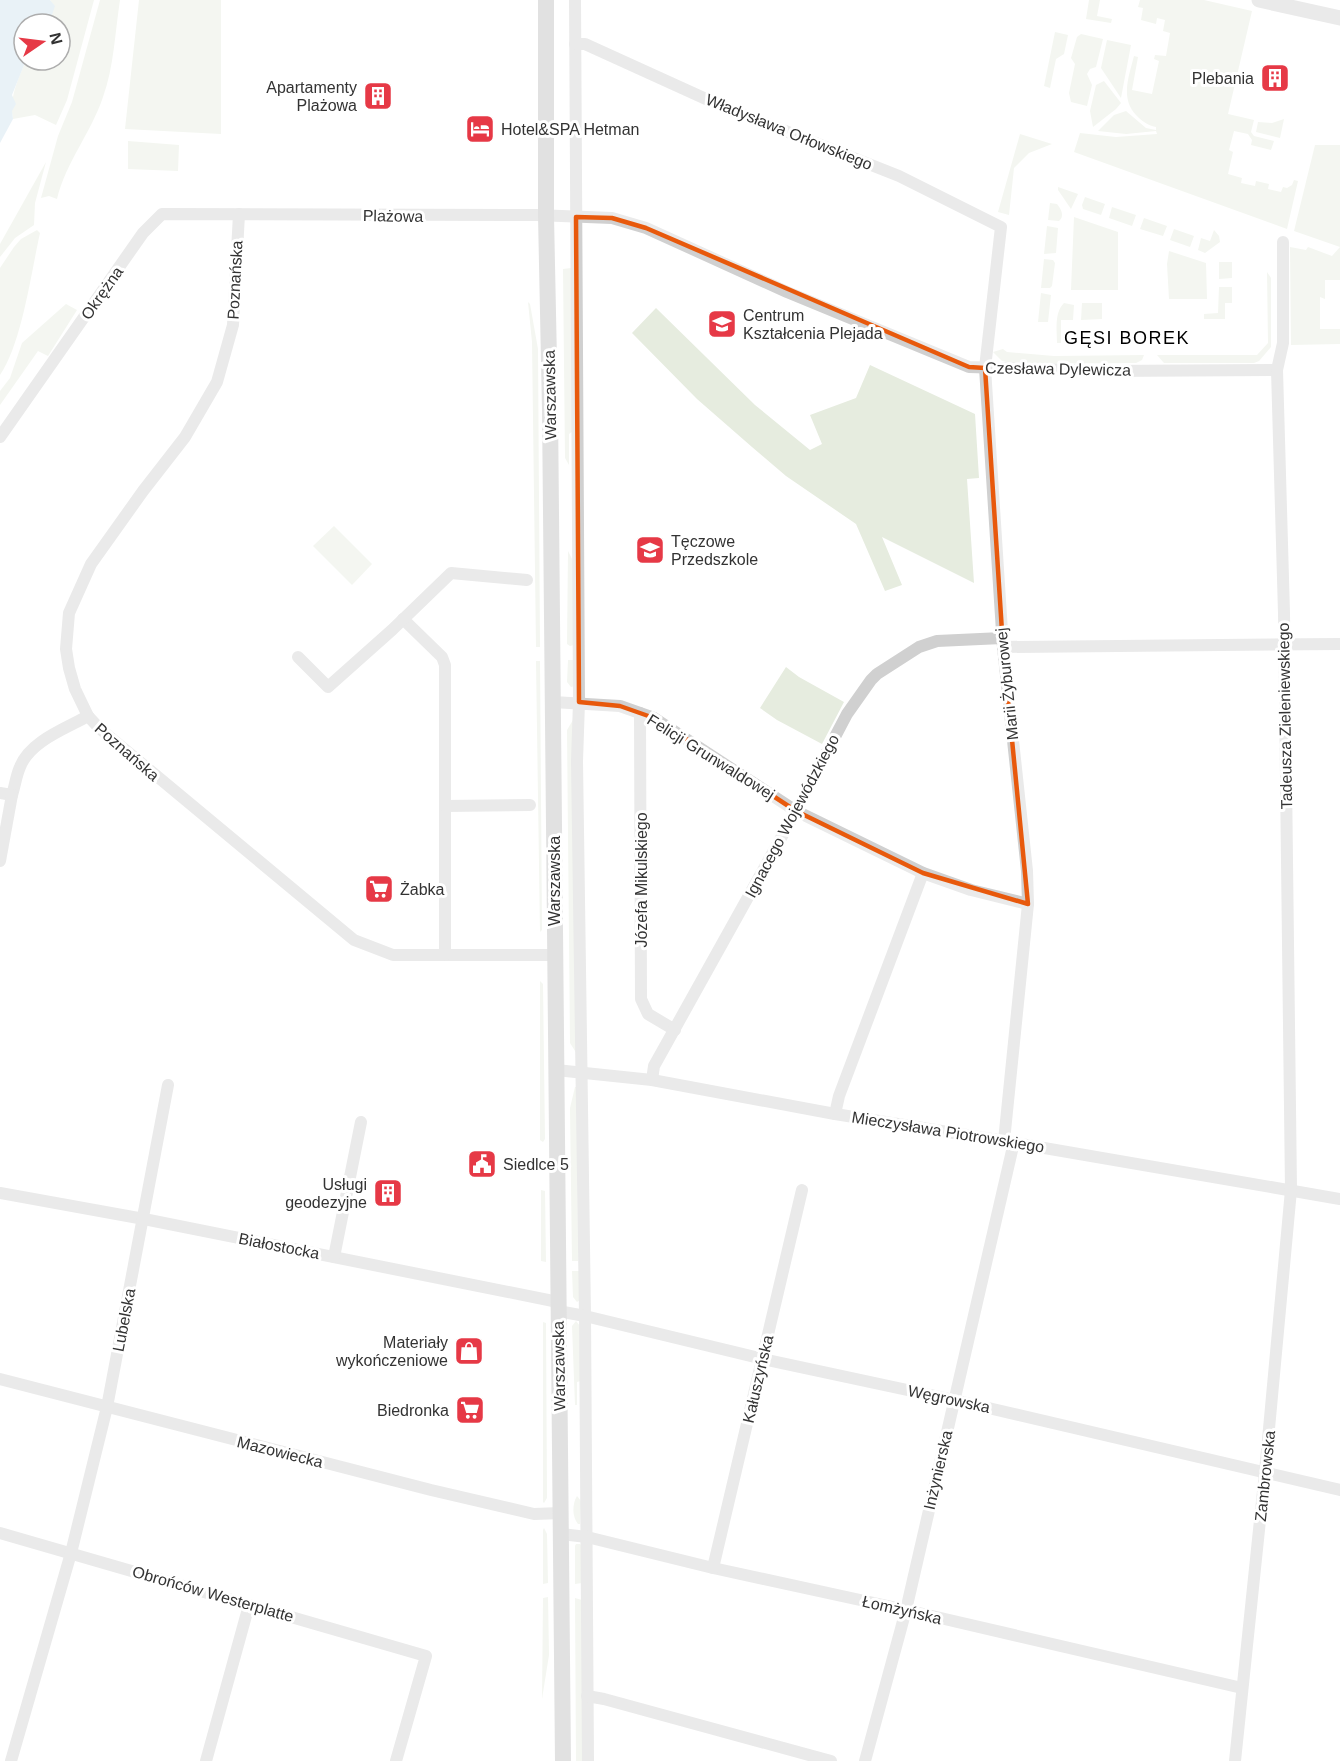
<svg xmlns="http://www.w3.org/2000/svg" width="1340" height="1761" font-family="Arial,sans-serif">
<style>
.green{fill:#e6ecdf}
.water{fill:#cfe2ee}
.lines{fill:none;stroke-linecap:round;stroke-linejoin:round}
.minor{stroke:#d0d0d0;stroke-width:12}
.tertiary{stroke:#d0d0d0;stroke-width:15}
.secondary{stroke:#bdbdbd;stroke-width:16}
.marked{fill:none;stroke:#e8590c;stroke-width:4.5;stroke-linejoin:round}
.labels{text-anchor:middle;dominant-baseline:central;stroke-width:6;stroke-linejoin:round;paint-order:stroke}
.poi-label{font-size:16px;fill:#333;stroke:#fff;text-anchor:end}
.street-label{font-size:16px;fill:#333;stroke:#fff}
.neighbourhood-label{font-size:18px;letter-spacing:1.5px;fill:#000;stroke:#fff}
</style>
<rect width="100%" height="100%" fill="#fff"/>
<!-- green -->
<g class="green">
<path d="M50,0H94L67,100L56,125L35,115L13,119C9,97 18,80 26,60H60V24H49L54,6Z"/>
<path d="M100,0H120C115,32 114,67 103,97C91,133 66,162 57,199L49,196L41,198L58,136L72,102Z"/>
<polygon points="139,0 221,0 221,134 125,129"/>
<polygon points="1089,0 1100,0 1097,16 1112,19 1111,23 1086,19"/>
<path d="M1140,0H1204L1252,11L1228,114L1254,120L1251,132L1254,136L1274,141L1271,150L1251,145L1252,140L1248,134L1234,131L1229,150L1233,152L1228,174L1242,178L1241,183L1255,186L1256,181L1269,184L1268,189L1281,192L1283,187L1287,188L1292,185L1294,180L1298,181L1287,229L1074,152L1080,133L1116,137L1157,134L1156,131L1126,134L1098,131L1114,115L1126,111L1146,128L1156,130V127C1147,125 1142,121 1136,115C1120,98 1129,76 1134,56L1138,57L1132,90L1152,94L1159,61L1154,59L1155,55L1166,56L1170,33L1163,31L1165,20L1157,18L1156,24L1141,20L1143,8L1138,7Z"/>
<polygon points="1055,32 1068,35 1064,54 1056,59 1050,88 1044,86"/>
<polygon points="1081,34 1103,39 1096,67 1090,69 1087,74 1092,85 1087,106 1071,102 1069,93 1075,64 1071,58 1077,37"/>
<polygon points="1107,40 1131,45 1121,98 1101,68"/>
<polygon points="1104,81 1121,103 1116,109 1093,127 1090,111 1096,85"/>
<polygon points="1284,119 1280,138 1256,132 1258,122 1272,123"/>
<polygon points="1020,134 1052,144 1029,153 1014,168 1009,215 998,212"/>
<polygon points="128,141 179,145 178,171 128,169"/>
<polygon points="1315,145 1340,145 1340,280 1325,280 1325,299 1320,297 1320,329 1340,329 1340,344 1291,345 1290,247 1306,250 1308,247 1332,256 1340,247 1294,231"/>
<polygon points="46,162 35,203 34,225 15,238 0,257 0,244"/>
<polygon points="1058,187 1078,194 1071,209 1058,190"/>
<polygon points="1085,197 1105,204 1101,215 1083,209 1082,205"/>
<path d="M1050,203L1057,204C1061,209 1065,216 1059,221L1048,220Z"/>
<polygon points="1112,207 1136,215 1132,226 1109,218"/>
<polygon points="1074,217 1118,232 1118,290 1071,290"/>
<polygon points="1144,218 1167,226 1163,236 1140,229"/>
<polygon points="1047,226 1058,228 1056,253 1044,254"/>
<polygon points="1174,229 1194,236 1190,247 1170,240"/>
<path d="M37,230L40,233C31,273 22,343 0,375V268L14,247L21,239Z"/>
<polygon points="1214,230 1219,236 1220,242 1205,253 1198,250 1201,238 1210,241"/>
<polygon points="1169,251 1206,263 1207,299 1169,299 1167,264"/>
<polygon points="1044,259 1053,260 1055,263 1052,286 1050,288 1041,288"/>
<polygon points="1219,262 1232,262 1232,278 1219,279"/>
<polygon points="571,268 573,431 569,434 569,465 565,458 563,269"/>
<polygon points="1267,272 1271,278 1271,347 1259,361 1254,363 1164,363 1157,355 1257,355 1268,343"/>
<polygon points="1219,287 1232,287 1232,303 1225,303 1225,319 1204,319 1204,314 1218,313"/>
<polygon points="1041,293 1051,295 1048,322 1038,322"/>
<polygon points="528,302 530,304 538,349 540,647 536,647 532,342"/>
<path d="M1064,303L1074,305L1073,320H1061V343H1057C1057,330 1054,313 1064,303Z"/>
<polygon points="1082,303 1102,303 1102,319 1081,320"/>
<polygon points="66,304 77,310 48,356 38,351 0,405 0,391 10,378 22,343"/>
<polygon points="656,308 755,405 810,450 822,444 810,415 856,398 870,365 975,414 979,478 967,479 974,583 882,537 902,585 885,591 856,524 786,476 752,447 697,399 632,333"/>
<polygon points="1003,349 1007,352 1054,356 1144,355 1142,360 1136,363 1016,364 1002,361 993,352"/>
<polygon points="334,526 372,564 352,585 313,546"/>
<polygon points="568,551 573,561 574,645 570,646 567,644"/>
<polygon points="568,660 573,660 575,686 571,687 567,682"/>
<polygon points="536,661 540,661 542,930 540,932"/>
<polygon points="786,667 799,677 844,702 822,744 777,720 760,708"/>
<polygon points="573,720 577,1054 570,1043 567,730"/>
<polygon points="540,981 543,984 545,1139 543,1142 540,1140"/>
<polygon points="575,1087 577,1087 578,1261 572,1261 570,1108"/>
<polygon points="541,1190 545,1191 546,1262 541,1261"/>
<polygon points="572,1271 579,1271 580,1300 577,1302 573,1297"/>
<polygon points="576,1321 580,1326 581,1381 577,1382 577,1405 575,1405 572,1326"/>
<polygon points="543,1322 546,1323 547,1498 544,1503 543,1502"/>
<path d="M577,1496L581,1501L580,1524H578C572,1517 572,1504 577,1496Z"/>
<polygon points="544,1528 547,1534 548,1583 543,1584 543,1530"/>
<polygon points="576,1544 580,1544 583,1547 582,1583 575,1584 575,1546"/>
<polygon points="548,1597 549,1655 542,1699 543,1598"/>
<polygon points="575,1598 582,1600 583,1761 576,1761"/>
</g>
<!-- water -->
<polygon class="water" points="0,0 50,0 55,6 49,24 24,24 24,60 26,60 12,95 16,104 12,111 13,119 0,143"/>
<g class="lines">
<!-- minor -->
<g class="minor">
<polyline points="575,0 579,702 577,761 585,1316 588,1761"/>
<polyline points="575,44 585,44 717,104 899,176 1001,227 985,368 1003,647 1027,871 1028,904 1004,1141"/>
<polyline points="239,214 233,325 217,382 185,437 143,491 91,564 69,613 66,649 69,668 75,689 88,716 99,728 354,940 393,955 554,955"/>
<polyline points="0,437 143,233 162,214 536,215 612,218 646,228 787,292 969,367 1105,371 1277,370"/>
<polyline points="403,619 442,657 445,665 445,955"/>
<polyline points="1003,647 1340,644"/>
<polyline points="298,657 328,687 392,630 451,573 527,580"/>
<polyline points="553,702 620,706 654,718 796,811 923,873 971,890 1028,904"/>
<polyline points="640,713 641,999 648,1014 675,1030"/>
<path d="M0,793L12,795C15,786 16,776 20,767C30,741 65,729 88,716"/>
<polyline points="445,806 530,805"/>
<polyline points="0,861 12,795"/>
<polyline points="556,1070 652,1080 835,1114 1004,1141 1340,1199"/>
<polyline points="652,1080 654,1066 796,811 847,714 871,680 877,674 919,647 937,641 1002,638"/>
<polyline points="835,1114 839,1096 923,873"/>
<polyline points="0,1193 144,1219 558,1302"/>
<polyline points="334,1257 361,1122"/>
<polyline points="558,1311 585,1316 763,1359 954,1400 1340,1490"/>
<polyline points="0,1379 431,1490 534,1514 561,1513"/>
<polyline points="0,1533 426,1656 396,1761"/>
<polyline points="561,1534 587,1537 713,1568 906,1610 1242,1688"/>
<polyline points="713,1568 802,1190"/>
<polyline points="587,1696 604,1699 831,1761"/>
<polyline points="11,1761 71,1553 107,1407 168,1085"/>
<polyline points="206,1761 249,1605"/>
<polyline points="865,1761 906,1610 1014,1142"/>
<polyline points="1235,1761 1265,1472 1291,1190 1284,613 1277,370 1283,343 1283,242"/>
</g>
<!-- tertiary -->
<polyline class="tertiary" points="1259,0 1340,18"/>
<!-- secondary -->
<polyline class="secondary" points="546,0 546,216 550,409 563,1761"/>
</g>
<!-- marked area -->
<path d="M0 0H1340V1761H0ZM576,217L612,218L646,228L969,367L985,368L1003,647L1028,904L923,873L796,811L654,718L620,706L579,702Z" fill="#fff" fill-opacity=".55" fill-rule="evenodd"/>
<path class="marked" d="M576,217L612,218L646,228L969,367L985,368L1003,647L1028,904L923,873L796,811L654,718L620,706L579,702Z"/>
<!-- icons -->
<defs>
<g id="building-square" transform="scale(1.5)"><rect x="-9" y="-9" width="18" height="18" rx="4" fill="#e63946" stroke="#fff"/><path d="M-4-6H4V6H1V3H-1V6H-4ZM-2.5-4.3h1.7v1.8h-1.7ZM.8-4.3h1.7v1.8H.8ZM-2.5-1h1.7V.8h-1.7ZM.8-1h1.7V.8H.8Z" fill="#fff"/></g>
<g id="hotel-square" transform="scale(1.5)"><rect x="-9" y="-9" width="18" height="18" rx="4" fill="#e63946" stroke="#fff"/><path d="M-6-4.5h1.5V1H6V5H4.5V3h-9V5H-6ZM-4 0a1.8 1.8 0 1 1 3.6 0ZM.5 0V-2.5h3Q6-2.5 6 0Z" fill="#fff"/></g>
<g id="school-square" transform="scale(1.5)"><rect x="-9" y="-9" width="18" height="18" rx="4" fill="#e63946" stroke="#fff"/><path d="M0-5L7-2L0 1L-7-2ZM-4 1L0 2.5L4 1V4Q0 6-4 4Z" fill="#fff"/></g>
<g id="supermarket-square" transform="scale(1.5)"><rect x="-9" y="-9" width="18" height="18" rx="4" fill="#e63946" stroke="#fff"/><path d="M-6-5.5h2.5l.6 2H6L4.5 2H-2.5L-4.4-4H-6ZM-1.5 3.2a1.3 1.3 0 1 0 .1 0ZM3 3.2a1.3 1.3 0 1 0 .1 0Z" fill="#fff"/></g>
<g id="civic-square" transform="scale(1.5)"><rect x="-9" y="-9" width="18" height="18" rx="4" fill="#e63946" stroke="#fff"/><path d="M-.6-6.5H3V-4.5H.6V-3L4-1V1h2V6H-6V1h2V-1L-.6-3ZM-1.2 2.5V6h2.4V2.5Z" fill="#fff"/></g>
<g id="shop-square" transform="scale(1.5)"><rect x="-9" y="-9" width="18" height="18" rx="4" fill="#e63946" stroke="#fff"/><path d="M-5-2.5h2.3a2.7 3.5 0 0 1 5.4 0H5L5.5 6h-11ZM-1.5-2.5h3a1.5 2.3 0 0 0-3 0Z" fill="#fff"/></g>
</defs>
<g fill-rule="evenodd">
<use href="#building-square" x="1275" y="78"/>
<use href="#building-square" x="378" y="96"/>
<use href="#hotel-square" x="480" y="129"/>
<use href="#school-square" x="722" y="324"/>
<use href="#school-square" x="650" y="550"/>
<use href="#supermarket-square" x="379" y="889"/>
<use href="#civic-square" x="482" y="1164"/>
<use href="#building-square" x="388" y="1193"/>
<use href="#shop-square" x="469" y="1351"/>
<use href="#supermarket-square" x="470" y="1410"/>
</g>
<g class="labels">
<!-- poi labels -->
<g class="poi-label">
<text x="1254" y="78">Plebania</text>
<text x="357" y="87">Apartamenty<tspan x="357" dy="18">Plażowa</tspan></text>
<text x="501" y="129" text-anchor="start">Hotel&amp;SPA Hetman</text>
<text x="743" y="315" text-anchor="start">Centrum<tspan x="743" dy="18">Kształcenia Plejada</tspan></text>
<text x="671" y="541" text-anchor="start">Tęczowe<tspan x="671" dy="18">Przedszkole</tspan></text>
<text x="400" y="889" text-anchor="start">Żabka</text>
<text x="503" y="1164" text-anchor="start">Siedlce 5</text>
<text x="367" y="1184">Usługi<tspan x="367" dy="18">geodezyjne</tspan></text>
<text x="448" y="1342">Materiały<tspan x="448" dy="18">wykończeniowe</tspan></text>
<text x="449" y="1410">Biedronka</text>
</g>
<!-- street labels -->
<g class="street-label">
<text transform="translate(789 132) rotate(22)">Władysława Orłowskiego</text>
<text transform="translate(393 216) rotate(1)">Plażowa</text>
<text transform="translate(235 280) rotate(-87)">Poznańska</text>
<text transform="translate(102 293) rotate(-55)">Okrężna</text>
<text transform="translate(1058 369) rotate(1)">Czesława Dylewicza</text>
<text transform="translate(550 395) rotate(-91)">Warszawska</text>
<text transform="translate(1007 684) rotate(-96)">Marii Żyburowej</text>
<text transform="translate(1285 716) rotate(-91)">Tadeusza Zieleniewskiego</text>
<text transform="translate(127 752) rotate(41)">Poznańska</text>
<text transform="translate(711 757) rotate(32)">Felicji Grunwaldowej</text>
<text transform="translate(792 816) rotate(-62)">Ignacego Wojewódzkiego</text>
<text transform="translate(641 880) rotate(-90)">Józefa Mikulskiego</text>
<text transform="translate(554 881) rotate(-90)">Warszawska</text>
<text transform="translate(948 1132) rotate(9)">Mieczysława Piotrowskiego</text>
<text transform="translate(279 1246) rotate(11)">Białostocka</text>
<text transform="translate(124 1320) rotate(-79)">Lubelska</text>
<text transform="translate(559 1366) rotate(-91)">Warszawska</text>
<text transform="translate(758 1379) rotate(-77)">Kałuszyńska</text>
<text transform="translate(949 1399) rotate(12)">Węgrowska</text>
<text transform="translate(280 1452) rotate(14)">Mazowiecka</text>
<text transform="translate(938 1470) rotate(-77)">Inżynierska</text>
<text transform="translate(1265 1476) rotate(-84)">Zambrowska</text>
<text transform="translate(213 1594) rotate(16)">Obrońców Westerplatte</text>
<text transform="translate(902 1610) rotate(13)">Łomżyńska</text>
</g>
<!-- neighbourhood labels -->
<g class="neighbourhood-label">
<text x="1127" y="338">GĘSI BOREK</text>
</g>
</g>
<!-- north arrow -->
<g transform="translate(42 42) rotate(76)"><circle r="28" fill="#ffffff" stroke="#adadad" stroke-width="1.5"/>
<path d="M0-4.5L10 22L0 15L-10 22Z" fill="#e63946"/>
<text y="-9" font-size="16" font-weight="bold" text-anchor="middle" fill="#333333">N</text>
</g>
</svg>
